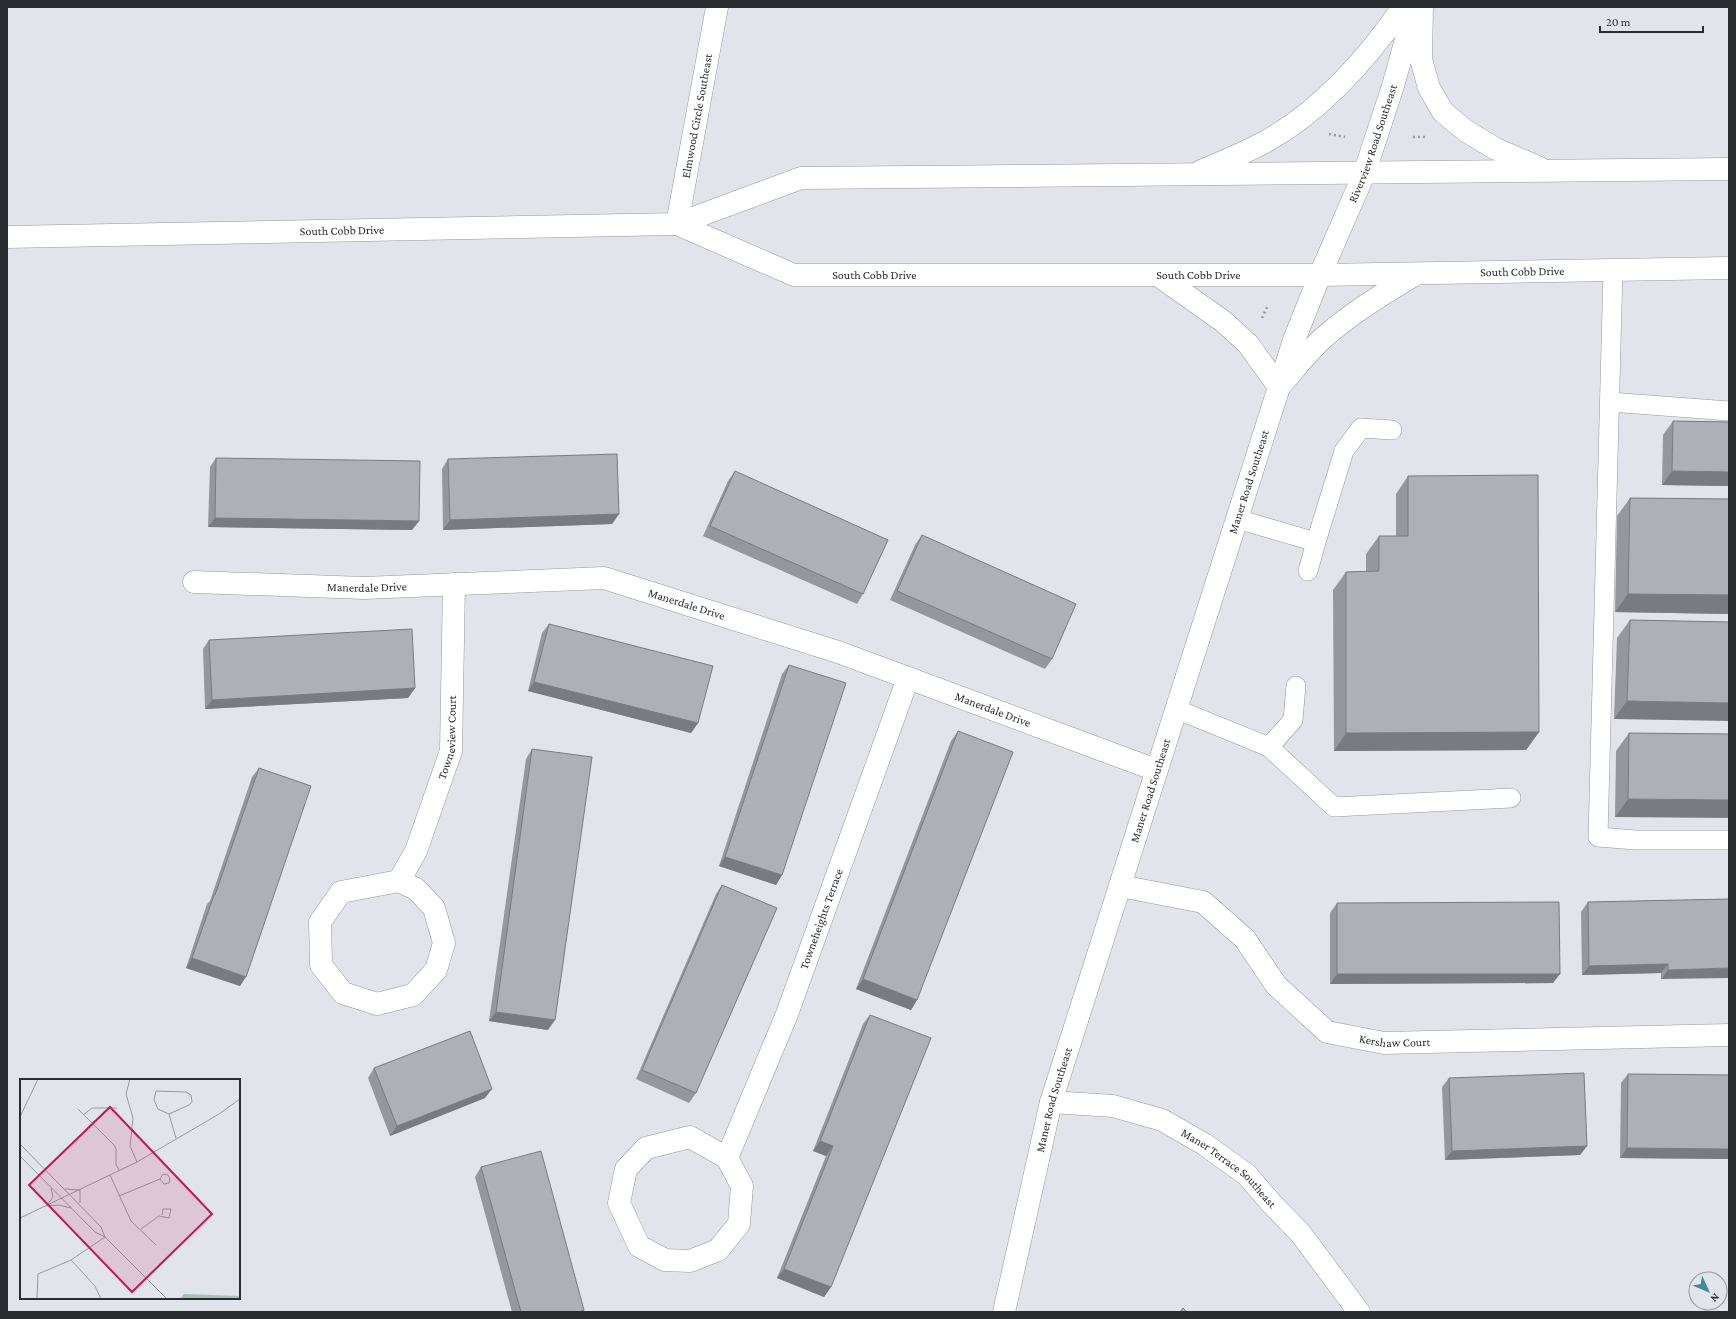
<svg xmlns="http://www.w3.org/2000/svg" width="1736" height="1319" font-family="'Crimson Pro',serif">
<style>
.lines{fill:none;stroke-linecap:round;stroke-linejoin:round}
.service-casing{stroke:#95979e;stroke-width:20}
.minor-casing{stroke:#95979e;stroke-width:23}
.tertiary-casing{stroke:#95979e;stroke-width:23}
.secondary-casing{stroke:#95979e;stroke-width:23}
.path{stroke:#9a9ca2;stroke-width:2.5;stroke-dasharray:2 3;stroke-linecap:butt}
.service{stroke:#fff;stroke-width:19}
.minor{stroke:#fff;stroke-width:22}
.tertiary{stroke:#fff;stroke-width:22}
.secondary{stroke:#fff;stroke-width:22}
.wall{fill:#96979d}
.shaded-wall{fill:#7a7b80}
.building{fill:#aeb0b7;stroke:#7a7b80}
.labels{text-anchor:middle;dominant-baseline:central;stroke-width:3;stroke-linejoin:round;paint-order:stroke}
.street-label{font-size:12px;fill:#2b2c2f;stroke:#e2e4ec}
.inset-road{fill:none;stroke:#999aa0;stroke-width:1}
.view{fill:#c2185b;fill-opacity:0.15;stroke:#c2185b;stroke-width:2}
.inset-edge{fill:none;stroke:#2b2c2f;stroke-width:2}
</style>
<rect width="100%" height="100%" fill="#e2e4ec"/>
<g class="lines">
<!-- service casing -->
<g class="service-casing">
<g id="service">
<polyline points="1613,270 1598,837 1636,840 1729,840"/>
<polyline points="1610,402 1729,411"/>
<polyline points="1237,519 1316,542 1344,451 1361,428 1392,430"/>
<polyline points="1308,571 1316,542"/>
<polyline points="1296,686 1293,720 1269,747 1334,807 1511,798"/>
<polyline points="1176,709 1269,747"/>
</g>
</g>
<!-- minor casing -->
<g class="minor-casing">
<g id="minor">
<path id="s1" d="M677,224L717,7"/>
<path id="s2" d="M194,582L364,588L604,578L838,652L1156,770"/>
<path id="s3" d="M399,881L416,889L434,908L444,943L436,970L413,995L377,1004L343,993L321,965L320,922L341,892L399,881L416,851L451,751L454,584"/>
<path id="s4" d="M1120,886L1203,902L1245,939L1276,985L1327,1032L1384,1043L1729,1035"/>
<path id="s5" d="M1051,1102L1113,1106L1162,1120L1204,1144L1247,1175L1272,1204L1301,1234L1359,1312"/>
<path id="s6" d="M727,1158L690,1137L646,1148L626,1169L619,1203L639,1246L665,1260L690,1261L718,1250L739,1224L742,1186L727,1158L787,1014L908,678"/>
</g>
</g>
<!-- tertiary casing -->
<g class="tertiary-casing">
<g id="tertiary">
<path id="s7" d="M1004,1312L1051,1102L1294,340L1320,275L1364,174L1393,86L1415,7"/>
</g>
</g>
<!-- secondary casing -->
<g class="secondary-casing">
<g id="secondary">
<polyline points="1422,7 1421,59 1429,88 1443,112 1466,131 1496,149 1540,168"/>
<path d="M1201,171C1223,162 1244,153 1265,142C1321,111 1367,59 1403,7"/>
<path id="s8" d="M677,224L794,275H1320L1729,268"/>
<path id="s9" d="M7,237L677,224L801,178L1729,169"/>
<path d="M1159,276L1224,322L1248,344L1279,387C1293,371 1307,353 1322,339C1351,313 1383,294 1416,274"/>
</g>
</g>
<!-- path -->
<g class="path">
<polyline points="1329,134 1345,137"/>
<polyline points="1413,137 1426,137"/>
<polyline points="1262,318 1268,305"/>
</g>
<!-- service -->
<use href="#service" class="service"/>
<!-- minor -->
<use href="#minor" class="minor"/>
<!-- tertiary -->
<use href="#tertiary" class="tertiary"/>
<!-- secondary -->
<use href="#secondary" class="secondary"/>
</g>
<!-- wall -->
<g class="wall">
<polygon points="1673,421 1729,422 1729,486 1662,485 1663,435"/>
<polygon points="216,458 419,521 412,530 208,527 210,467"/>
<polygon points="448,459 619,514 612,524 443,530 442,469"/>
<polygon points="735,471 863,594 857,604 703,536 728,481"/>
<polygon points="1408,476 1539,732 1526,750 1334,751 1333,590 1346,572 1366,571 1366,554 1379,536 1396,536 1396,494"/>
<polygon points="1630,498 1729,499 1729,614 1615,612 1617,516"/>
<polygon points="922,535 1052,659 1045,669 890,600 915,545"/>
<polygon points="1630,620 1729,622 1614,719 1617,638"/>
<polygon points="549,624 698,723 691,733 528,691 542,633"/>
<polygon points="209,640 415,688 408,698 205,709 203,649"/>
<polygon points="789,665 782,875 776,885 719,866 782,674"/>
<polygon points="958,731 917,1000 911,1010 856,989 951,741"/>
<polygon points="1629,733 1729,734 1615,817 1616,751"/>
<polygon points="532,749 548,1030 489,1021 526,759"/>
<polygon points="259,768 240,986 186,968 207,904 210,901 252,777"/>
<polygon points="722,885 696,1093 689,1103 636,1079 716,894"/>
<polygon points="1729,899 1661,979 1661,973 1582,975 1581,912 1588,902"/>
<polygon points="1337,903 1553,983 1330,984 1330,913"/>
<polygon points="870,1015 831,1287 824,1297 777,1278 826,1156 813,1151 863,1024"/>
<polygon points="374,1068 485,1098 390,1136 368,1078"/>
<polygon points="1628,1074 1729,1075 1729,1159 1620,1158 1621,1083"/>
<polygon points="1449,1078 1587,1146 1580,1155 1445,1160 1442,1087"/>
<polygon points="481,1167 584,1310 583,1312 512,1312 475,1177"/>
</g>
<!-- shaded-wall -->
<g class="shaded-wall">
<polygon points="1672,471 1729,472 1729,486 1662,485"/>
<polygon points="619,514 612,524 443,530 450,520"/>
<polygon points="215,518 419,521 412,530 208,527"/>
<polygon points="1628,594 1729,595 1729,614 1615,612"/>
<polygon points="534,682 698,723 691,733 528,691"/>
<polygon points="415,688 408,698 205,709 212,700"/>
<polygon points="1627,701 1729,703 1729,721 1614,719"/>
<polygon points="1539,732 1526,750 1334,751 1346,733"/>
<polygon points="1628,799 1729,800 1729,818 1615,817"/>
<polygon points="725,857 782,875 776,885 719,866"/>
<polygon points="192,958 246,977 240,986 186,968"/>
<polygon points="1668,964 1661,973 1582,975 1589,966"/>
<polygon points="1729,968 1729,978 1661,979 1668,970"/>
<polygon points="1337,974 1560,974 1553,983 1330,984"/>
<polygon points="863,979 917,1000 911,1010 856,989"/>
<polygon points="496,1012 555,1020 548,1030 489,1021"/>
<polygon points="492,1089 485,1098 390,1136 397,1126"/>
<polygon points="820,1141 833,1146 826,1156 813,1151"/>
<polygon points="1587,1146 1580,1155 1445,1160 1452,1151"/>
<polygon points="1627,1148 1729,1149 1729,1159 1620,1158"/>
<polygon points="784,1269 831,1287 824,1297 777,1278"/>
</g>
<!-- building -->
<g class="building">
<polygon points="1673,421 1729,422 1729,472 1672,471"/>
<polygon points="617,454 619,514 450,520 448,459"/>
<polygon points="216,458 420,461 419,521 215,518"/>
<polygon points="735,471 888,540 863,594 710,526"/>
<polygon points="1538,475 1539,732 1346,733 1346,572 1379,571 1379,536 1408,536 1408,476"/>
<polygon points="1630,498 1729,499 1729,595 1628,594"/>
<polygon points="922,535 1076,604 1052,659 897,591"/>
<polygon points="1630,620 1729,622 1729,703 1627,701"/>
<polygon points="549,624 713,666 698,723 534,682"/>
<polygon points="412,629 415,688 212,700 209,640"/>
<polygon points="789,665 846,683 782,875 725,857"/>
<polygon points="958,731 1013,752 917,1000 863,979"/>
<polygon points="1629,733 1729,734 1729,800 1628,799"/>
<polygon points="532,749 592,757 555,1020 496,1012"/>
<polygon points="259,768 311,786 246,977 192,958 214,895 215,895"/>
<polygon points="722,885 777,908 696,1093 642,1070"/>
<polygon points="1729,899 1729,968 1668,970 1668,964 1589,966 1588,902"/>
<polygon points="1559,902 1560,974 1337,974 1337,903"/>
<polygon points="870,1015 931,1038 831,1287 784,1269 833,1146 820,1141"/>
<polygon points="470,1031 492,1089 397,1126 374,1068"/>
<polygon points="1584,1073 1587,1146 1452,1151 1449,1078"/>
<polygon points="1628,1074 1729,1075 1729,1149 1627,1148"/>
<polygon points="541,1151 584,1310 579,1312 521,1312 481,1167"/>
<polygon points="1183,1308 1187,1312 1180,1312"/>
</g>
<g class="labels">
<!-- street labels -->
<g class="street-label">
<text stroke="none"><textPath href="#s1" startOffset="110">Elmwood Circle Southeast</textPath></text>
<text stroke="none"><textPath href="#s7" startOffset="1227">Riverview Road Southeast</textPath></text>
<text stroke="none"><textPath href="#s9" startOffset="335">South Cobb Drive</textPath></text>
<text stroke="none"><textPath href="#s8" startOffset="856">South Cobb Drive</textPath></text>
<text stroke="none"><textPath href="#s8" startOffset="208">South Cobb Drive</textPath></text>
<text stroke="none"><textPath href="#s8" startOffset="532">South Cobb Drive</textPath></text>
<text stroke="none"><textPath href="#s7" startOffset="866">Maner Road Southeast</textPath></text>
<text stroke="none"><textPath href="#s2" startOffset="173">Manerdale Drive</textPath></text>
<text stroke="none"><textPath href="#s2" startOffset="497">Manerdale Drive</textPath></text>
<text stroke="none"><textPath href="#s2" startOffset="821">Manerdale Drive</textPath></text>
<text stroke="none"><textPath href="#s3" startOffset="544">Towneview Court</textPath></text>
<text stroke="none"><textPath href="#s7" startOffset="542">Maner Road Southeast</textPath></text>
<text stroke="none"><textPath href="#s6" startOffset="644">Towneheights Terrace</textPath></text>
<text stroke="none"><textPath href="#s4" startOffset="334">Kershaw Court</textPath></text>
<text stroke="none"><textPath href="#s7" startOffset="218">Maner Road Southeast</textPath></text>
<text stroke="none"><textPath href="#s5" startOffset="196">Maner Terrace Southeast</textPath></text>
</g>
</g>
<!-- overview -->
<g transform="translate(20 1079)">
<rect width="220" height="220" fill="#e2e4ec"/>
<path d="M164,215L220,217V220H160Z" fill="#a2c3b0"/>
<path class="inset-road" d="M110,0L106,15L113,39L110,67L117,83M58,30L94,66L96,70V86L100,92M149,35L138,30L134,21L136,12L166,13L171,16L172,23L169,26L149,35L156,59M63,36L72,29H97M0,38L18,0M0,65L81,148L85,158M0,77L75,153L85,158L147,220M90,96L111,142L136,166M45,110L60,111V124M99,117L140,100L143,95L148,96L150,100L149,104L144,105L140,100M27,126L33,118L31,109M26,127L39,126L51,129M0,139L117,83L199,35L220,20M121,150L139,137L149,139L151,130H143L142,136M51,181L75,207L81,220M17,220L18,195L51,181L85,158"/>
<path class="view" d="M90,28L192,135L112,213L9,106Z"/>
<rect width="220" height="220" class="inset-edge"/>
</g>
<!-- border -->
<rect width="1736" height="1319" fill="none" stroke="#2b2c2f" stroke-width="16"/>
<!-- north arrow -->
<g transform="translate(1708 1291) rotate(134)"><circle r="19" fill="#e2e4ec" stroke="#999aa0"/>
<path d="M0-3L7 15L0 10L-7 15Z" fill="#458898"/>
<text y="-6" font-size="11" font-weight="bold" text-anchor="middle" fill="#2b2c2f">N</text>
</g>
<!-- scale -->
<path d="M1600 26v6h103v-6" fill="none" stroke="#2b2c2f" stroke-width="2"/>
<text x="1606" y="26" font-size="12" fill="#2b2c2f" stroke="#e2e4ec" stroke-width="3" paint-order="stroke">20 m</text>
</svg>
